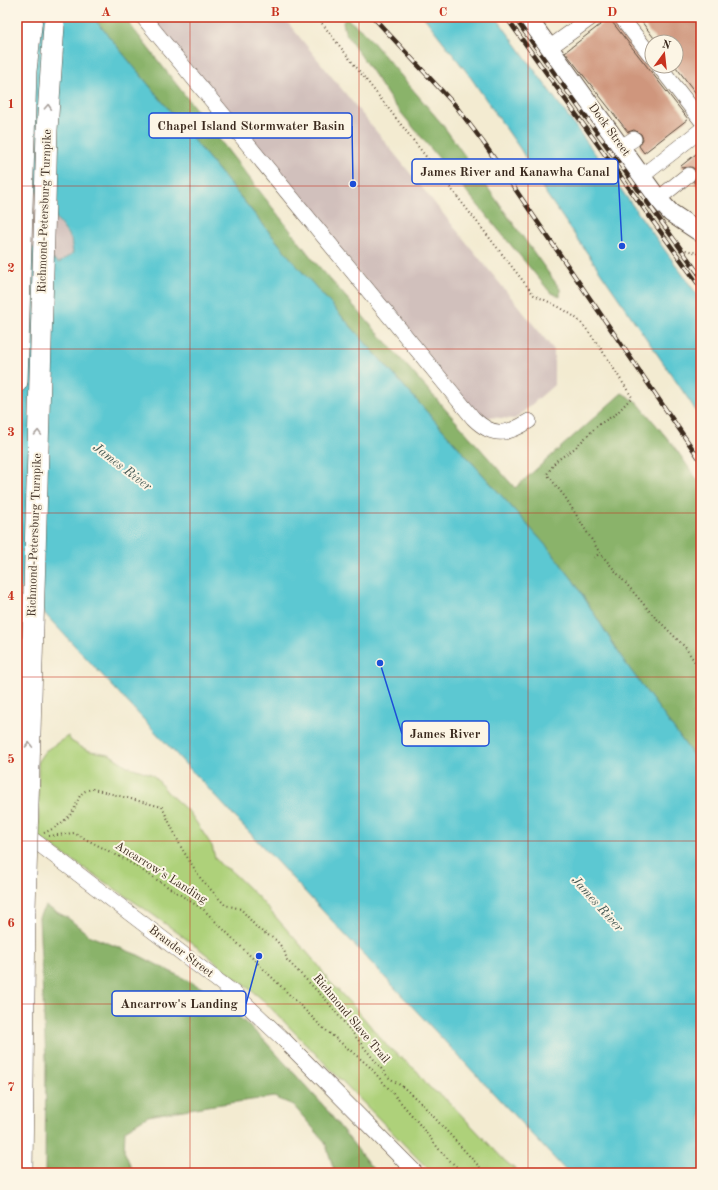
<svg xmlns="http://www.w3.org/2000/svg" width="718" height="1190" font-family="'Old Standard TT',serif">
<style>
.industrial{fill:#d1c0bc}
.green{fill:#aed17a;stroke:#747e4c}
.forest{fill:#8ab36a;stroke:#626e44}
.water{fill:#5cc8d2;stroke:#4c7978}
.building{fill:#cf967d}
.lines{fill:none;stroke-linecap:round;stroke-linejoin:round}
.minor-casing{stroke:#574739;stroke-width:16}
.major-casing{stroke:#574739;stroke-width:20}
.highway-casing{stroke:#574739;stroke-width:22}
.path{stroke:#574739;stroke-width:2;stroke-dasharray:1 3;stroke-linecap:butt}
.minor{stroke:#fff;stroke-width:15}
.major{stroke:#fff;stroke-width:18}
.highway{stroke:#fff;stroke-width:21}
.rail-casing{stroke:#3b2a1e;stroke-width:4.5}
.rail{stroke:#fcf5e5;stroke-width:3;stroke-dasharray:9;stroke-linecap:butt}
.highway-bridge-casing{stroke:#574739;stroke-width:22;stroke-linecap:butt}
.highway-bridge{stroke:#fff;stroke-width:21}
.oneway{stroke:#a79f9a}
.grid{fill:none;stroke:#c8321e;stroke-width:1;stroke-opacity:0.55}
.labels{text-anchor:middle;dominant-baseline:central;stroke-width:4;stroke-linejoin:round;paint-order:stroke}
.street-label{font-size:12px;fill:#3b2a1e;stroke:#fcf5e5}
.water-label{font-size:13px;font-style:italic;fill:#455954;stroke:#fcf5e5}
.leader{fill:none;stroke:#1d4ed8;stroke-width:1.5}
.callout-dot{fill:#1d4ed8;stroke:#fcf5e5;stroke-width:1.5}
.callout{fill:#fcf5e5;stroke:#1d4ed8;stroke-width:1.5}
.callout-label{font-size:13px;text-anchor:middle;font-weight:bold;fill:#3b2a1e}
.neatline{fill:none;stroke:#c8321e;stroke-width:1.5}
.grid-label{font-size:13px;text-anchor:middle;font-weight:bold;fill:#c8321e}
</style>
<rect width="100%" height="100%" fill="#fcf5e5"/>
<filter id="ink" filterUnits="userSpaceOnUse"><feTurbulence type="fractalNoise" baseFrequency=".025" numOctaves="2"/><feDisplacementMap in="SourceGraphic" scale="8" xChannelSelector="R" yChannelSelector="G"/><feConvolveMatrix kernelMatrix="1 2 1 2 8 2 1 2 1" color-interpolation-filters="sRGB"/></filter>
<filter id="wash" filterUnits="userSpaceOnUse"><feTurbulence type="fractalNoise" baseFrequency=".012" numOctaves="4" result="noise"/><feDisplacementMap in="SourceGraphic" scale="16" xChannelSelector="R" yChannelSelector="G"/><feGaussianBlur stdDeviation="0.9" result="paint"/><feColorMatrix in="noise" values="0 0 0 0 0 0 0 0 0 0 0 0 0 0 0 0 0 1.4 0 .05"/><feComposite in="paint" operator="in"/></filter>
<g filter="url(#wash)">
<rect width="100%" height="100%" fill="#f3ebd1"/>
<!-- industrial -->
<g class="industrial">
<polygon points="150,17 285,17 284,18 554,350 554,385 515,419 475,416"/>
<polygon points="17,164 71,240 73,253 59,263 28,245"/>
</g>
<!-- green -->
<polygon class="green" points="68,736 71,741 81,747 90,751 109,754 127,766 151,774 156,778 167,792 190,813 212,846 215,858 221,865 230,870 257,896 319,966 328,980 357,1010 387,1046 417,1071 429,1087 448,1101 505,1161 520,1173 432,1173 263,1000 196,946 145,909 39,838 38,761 45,751"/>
<!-- forest -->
<g class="forest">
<polygon points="93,17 124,17 314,261 515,488 622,393 637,402 673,445 701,485 701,766 624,661 573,580 549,549 297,266"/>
<polygon points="346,18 365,33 442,124 560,289 560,297 550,292 393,103 345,32 343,22"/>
<polygon points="45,906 68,918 90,936 138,955 214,994 262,1038 323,1105 376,1173 335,1173 325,1142 293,1105 274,1097 207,1106 148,1116 125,1130 124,1151 134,1173 45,1173 46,1060 39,917"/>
</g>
<!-- water -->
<g class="water">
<polygon points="17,17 93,17 297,266 549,549 573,580 624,661 701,766 701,1173 568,1173 17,584 17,238 59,263 73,253 71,239 17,164"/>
<polygon points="424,17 496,17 701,300 701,419 689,400 545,192 521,150 469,75"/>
</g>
<g id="blocks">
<!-- building -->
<g class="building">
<polygon points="638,17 701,17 701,100 676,67 676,42 657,42"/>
<polygon points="609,18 688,119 644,153 639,146 643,139 641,134 634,130 628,132 565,52"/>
<polygon points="701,150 701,191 694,182 697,174 695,169 691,167 682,168 681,166"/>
</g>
</g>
</g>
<g filter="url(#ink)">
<use href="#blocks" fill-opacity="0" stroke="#574739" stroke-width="1"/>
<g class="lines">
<!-- minor casing -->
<g class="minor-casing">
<g id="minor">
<path d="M143,17L473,418C493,438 507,435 529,421"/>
<polyline points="621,17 652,57"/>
<polyline points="549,48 592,17"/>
<polyline points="659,66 701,120"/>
<polyline points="621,147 634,139"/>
<polyline points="642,176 701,130"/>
<polyline points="658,199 688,175"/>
<polyline points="19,832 31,838 234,993 285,1041 416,1173"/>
</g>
</g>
<!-- major casing -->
<g class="major-casing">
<polyline id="major" points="527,17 658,199 671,213 701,233"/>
</g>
<!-- highway casing -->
<g class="highway-casing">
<g id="highway">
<polyline points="17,382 26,71 32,17"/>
<polyline points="22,1173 25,910"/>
</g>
</g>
<!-- path -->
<g class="path">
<path d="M317,17L534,295C549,302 565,309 577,319C596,337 617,375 632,397L616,414L598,425L575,448L556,461L547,474L565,497L600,553L652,614L685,647L701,671"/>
<polyline points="662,224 677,245 682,249 701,254"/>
<polyline points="594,558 600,553"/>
<path d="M44,833C53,829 63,823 70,815C80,804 75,791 93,789L162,807L182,849L201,879L225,905L241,909L258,929L276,940L284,950L287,960L326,1000L388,1077L403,1087L421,1103L485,1173"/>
<polyline points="49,836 74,833 126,860 204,910 322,1027 369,1066 416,1120 442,1153 463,1173"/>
</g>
<!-- minor -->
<use href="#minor" class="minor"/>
<!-- major -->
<use href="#major" class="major"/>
<!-- highway -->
<use href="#highway" class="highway"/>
<!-- rail casing -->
<g class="rail-casing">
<g id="rail">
<polyline points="373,17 455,105 483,142 701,461"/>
<polyline points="506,17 701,288"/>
<polyline points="514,17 701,277"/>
</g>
</g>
<!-- rail -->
<use href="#rail" class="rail"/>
<!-- highway-bridge casing -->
<g class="highway-bridge-casing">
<polyline id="highway-bridge" points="25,910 47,130 54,25"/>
</g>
<!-- highway-bridge -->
<use href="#highway-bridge" class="highway-bridge"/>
</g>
<!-- one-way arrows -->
<defs><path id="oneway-chevron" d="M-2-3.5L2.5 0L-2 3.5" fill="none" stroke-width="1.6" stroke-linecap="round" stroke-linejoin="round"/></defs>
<g class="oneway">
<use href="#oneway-chevron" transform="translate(48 107) rotate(-87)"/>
<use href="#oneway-chevron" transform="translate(38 433) rotate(-88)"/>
<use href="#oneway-chevron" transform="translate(29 745) rotate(-88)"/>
</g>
</g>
<!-- grid -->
<path class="grid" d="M190,17V1173M359,17V1173M528,17V1173M17,186H701M17,349H701M17,513H701M17,677H701M17,841H701M17,1004H701"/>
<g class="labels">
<!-- street labels -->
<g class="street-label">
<text transform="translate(609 130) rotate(54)">Dock Street</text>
<text transform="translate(45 211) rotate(-88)">Richmond-Petersburg Turnpike</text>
<text transform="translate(35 535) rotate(-88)">Richmond-Petersburg Turnpike</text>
<text transform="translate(161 873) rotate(32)">Ancarrow’s Landing</text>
<text transform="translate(181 952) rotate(37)">Brander Street</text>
<text transform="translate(351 1019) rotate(50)">Richmond Slave Trail</text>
</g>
<!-- water labels -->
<g class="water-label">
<text transform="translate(122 467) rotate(37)">James River</text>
<text transform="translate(597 904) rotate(48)">James River</text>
</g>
</g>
<!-- callouts -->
<path class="leader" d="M353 184L352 126M622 246L618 171M380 663L402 734M259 956L246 1004"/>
<g class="callout-dot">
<circle cx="353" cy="184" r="4"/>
<circle cx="622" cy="246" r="4"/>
<circle cx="380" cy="663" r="4"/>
<circle cx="259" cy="956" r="4"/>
</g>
<g class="callout">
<rect x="149" y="113" width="203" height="25" rx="4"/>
<rect x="412" y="159" width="206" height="25" rx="4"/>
<rect x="402" y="721" width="87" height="25" rx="4"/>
<rect x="112" y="991" width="134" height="25" rx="4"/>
</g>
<g class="callout-label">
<text x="251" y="130">Chapel Island Stormwater Basin</text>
<text x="515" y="176">James River and Kanawha Canal</text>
<text x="445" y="738">James River</text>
<text x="179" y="1008">Ancarrow's Landing</text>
</g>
<!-- margin -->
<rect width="718" height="1190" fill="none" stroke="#fcf5e5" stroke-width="44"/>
<!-- north arrow -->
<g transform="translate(664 54) rotate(15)"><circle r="19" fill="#fcf5e5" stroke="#afa495"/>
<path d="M0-3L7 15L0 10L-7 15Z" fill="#c8321e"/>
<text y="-6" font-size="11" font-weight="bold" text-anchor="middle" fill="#3b2a1e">N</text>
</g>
<rect x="22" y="22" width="674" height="1146" class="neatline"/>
<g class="grid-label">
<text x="106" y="16">A</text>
<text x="275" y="16">B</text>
<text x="443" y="16">C</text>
<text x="612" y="16">D</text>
<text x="11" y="108">1</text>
<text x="11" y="272">2</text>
<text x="11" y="436">3</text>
<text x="11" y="600">4</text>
<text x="11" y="763">5</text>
<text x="11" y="927">6</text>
<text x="11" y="1091">7</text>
</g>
</svg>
